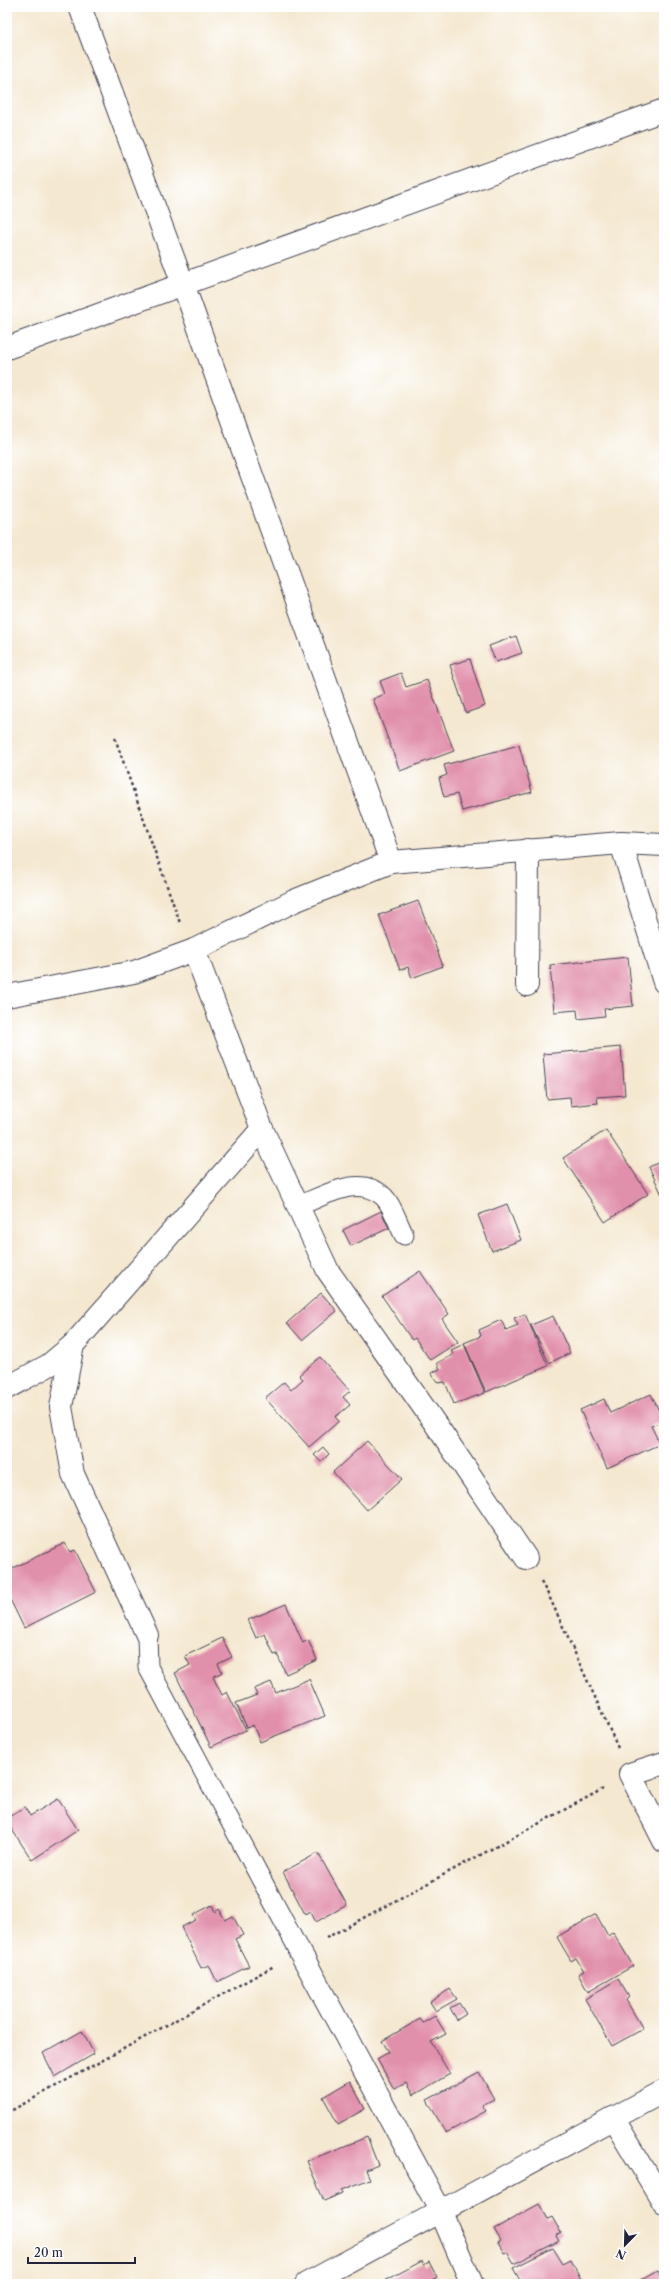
<svg xmlns="http://www.w3.org/2000/svg" width="671" height="2291" font-family="'Libre Caslon Text',serif">
<style>
.building{fill:#e190ab}
.lines{fill:none;stroke-linecap:round;stroke-linejoin:round}
.service-casing{stroke:#424051;stroke-width:21}
.minor-casing{stroke:#424051;stroke-width:24}
.tertiary-casing{stroke:#424051;stroke-width:24}
.path{stroke:#424051;stroke-width:2.5;stroke-dasharray:3 3;stroke-linecap:butt}
.service{stroke:#fff;stroke-width:19}
.minor{stroke:#fff;stroke-width:22}
.tertiary{stroke:#fff;stroke-width:22}
</style>
<rect width="100%" height="100%" fill="#fff"/>
<filter id="ink" filterUnits="userSpaceOnUse"><feTurbulence type="fractalNoise" baseFrequency=".025" numOctaves="2"/><feDisplacementMap in="SourceGraphic" scale="8" xChannelSelector="R" yChannelSelector="G"/><feConvolveMatrix kernelMatrix="1 2 1 2 8 2 1 2 1" color-interpolation-filters="sRGB"/></filter>
<filter id="wash" filterUnits="userSpaceOnUse"><feTurbulence type="fractalNoise" baseFrequency=".012" numOctaves="4" result="noise"/><feDisplacementMap in="SourceGraphic" scale="16" xChannelSelector="R" yChannelSelector="G"/><feGaussianBlur stdDeviation="0.9" result="paint"/><feColorMatrix in="noise" values="0 0 0 0 0 0 0 0 0 0 0 0 0 0 0 0 0 1.4 0 .05"/><feComposite in="paint" operator="in"/></filter>
<g filter="url(#wash)">
<rect width="100%" height="100%" fill="#f4e8d0"/>
<g id="blocks">
<!-- building -->
<g class="building">
<polygon points="516,636 522,653 496,662 489,646"/>
<polygon points="470,659 485,706 466,713 450,665"/>
<polygon points="401,673 406,687 427,680 454,751 400,771 373,699 385,694 380,681"/>
<polygon points="519,745 532,792 462,811 457,794 444,797 439,778 447,775 444,765"/>
<polygon points="418,901 443,966 412,978 408,967 400,970 379,915"/>
<polygon points="628,957 633,1006 604,1009 605,1016 578,1019 577,1010 554,1012 550,965"/>
<polygon points="621,1047 625,1095 597,1097 598,1103 571,1106 570,1097 547,1099 543,1054"/>
<polygon points="606,1130 648,1194 605,1222 563,1158"/>
<polygon points="664,1160 664,1199 649,1167"/>
<polygon points="507,1204 521,1240 492,1251 478,1215"/>
<polygon points="381,1211 389,1228 351,1246 343,1230"/>
<polygon points="420,1271 449,1314 442,1319 458,1342 430,1360 415,1338 412,1340 382,1296"/>
<polygon points="321,1293 337,1311 302,1340 287,1323"/>
<polygon points="525,1314 548,1366 486,1392 464,1343 481,1336 479,1330 501,1320 506,1330 518,1325 514,1318"/>
<polygon points="553,1316 570,1353 549,1363 531,1325"/>
<polygon points="464,1344 485,1393 454,1404 445,1382 438,1383 431,1373 440,1369 437,1363 453,1355 451,1350"/>
<polygon points="320,1357 350,1391 343,1397 350,1405 335,1417 339,1421 309,1447 265,1398 284,1382 291,1390 303,1379 299,1375"/>
<polygon points="651,1394 664,1421 651,1426 660,1444 607,1468 580,1410 604,1399 610,1413"/>
<polygon points="367,1441 402,1479 367,1510 333,1472"/>
<polygon points="323,1447 329,1454 321,1462 314,1455"/>
<polygon points="65,1543 70,1552 75,1550 96,1592 24,1628 7,1593 7,1571"/>
<polygon points="286,1604 303,1643 308,1640 317,1660 286,1674 277,1654 274,1655 265,1634 256,1638 248,1620"/>
<polygon points="222,1638 232,1657 218,1664 222,1672 213,1677 222,1695 227,1692 246,1730 211,1747 175,1673 190,1665 185,1656"/>
<polygon points="309,1679 325,1716 260,1742 253,1725 247,1728 236,1703 257,1695 254,1689 271,1682 276,1693"/>
<polygon points="58,1799 78,1830 32,1860 7,1822 7,1818 25,1807 30,1816"/>
<polygon points="318,1853 347,1905 316,1922 310,1911 305,1914 283,1872"/>
<polygon points="212,1905 215,1912 219,1909 225,1920 233,1916 243,1935 235,1939 249,1966 217,1982 209,1965 201,1968 181,1927 196,1920 193,1915"/>
<polygon points="596,1914 608,1936 613,1932 633,1966 588,1992 578,1974 584,1971 576,1958 571,1961 557,1937"/>
<polygon points="618,1979 629,1997 626,2000 643,2029 612,2046 585,1999"/>
<polygon points="450,1989 457,1999 436,2011 430,2002"/>
<polygon points="459,2003 466,2014 457,2020 450,2008"/>
<polygon points="435,2016 446,2034 431,2042 450,2074 413,2095 406,2083 394,2089 377,2059 389,2052 382,2041 420,2019 423,2023"/>
<polygon points="82,2031 94,2054 55,2077 43,2053"/>
<polygon points="479,2072 494,2099 482,2105 486,2111 446,2133 427,2100"/>
<polygon points="350,2081 365,2109 338,2124 323,2097"/>
<polygon points="367,2137 378,2165 366,2170 370,2179 342,2190 343,2193 324,2201 307,2161"/>
<polygon points="539,2204 548,2219 552,2217 561,2233 556,2236 559,2241 514,2264 507,2252 504,2253 498,2243 501,2241 494,2229"/>
<polygon points="553,2248 563,2264 571,2260 583,2283 522,2284 513,2268"/>
<polygon points="422,2261 424,2265 429,2262 437,2277 432,2280 435,2284 384,2284 383,2282"/>
<polygon points="658,2270 664,2277 664,2284 634,2284"/>
</g>
</g>
</g>
<g filter="url(#ink)">
<use href="#blocks" fill-opacity="0" stroke="#424051" stroke-width="1"/>
<g class="lines">
<!-- service casing -->
<g class="service-casing">
<g id="service">
<path d="M298,1206C324,1196 360,1173 384,1197C393,1206 398,1224 404,1235"/>
<polyline points="147,1635 148,1667 300,1952"/>
</g>
</g>
<!-- minor casing -->
<g class="minor-casing">
<g id="minor">
<polyline points="80,7 183,284 391,862"/>
<polyline points="7,348 664,110"/>
<polyline points="621,843 664,982"/>
<polyline points="527,985 528,850"/>
<polyline points="7,996 134,972 194,950 294,901 391,862 621,843 664,845"/>
<polyline points="262,1129 328,1271 441,1432 526,1558"/>
<polyline points="7,1388 49,1365 73,1345"/>
<polyline points="147,1635 73,1474 61,1407 73,1345 262,1129 194,950"/>
<polyline points="664,1763 630,1774 664,1841"/>
<polyline points="300,1952 440,2210 472,2284"/>
<polyline points="613,2118 664,2203"/>
</g>
</g>
<!-- tertiary casing -->
<g class="tertiary-casing">
<polyline id="tertiary" points="306,2284 664,2091"/>
</g>
<!-- path -->
<g class="path">
<polyline points="115,738 180,923"/>
<polyline points="541,1582 549,1596 618,1748"/>
<polyline points="326,1938 603,1789"/>
<polyline points="7,2113 274,1966"/>
</g>
<!-- service -->
<use href="#service" class="service"/>
<!-- minor -->
<use href="#minor" class="minor"/>
<!-- tertiary -->
<use href="#tertiary" class="tertiary"/>
</g>
</g>
<!-- margin -->
<rect width="671" height="2291" fill="none" stroke="#fff" stroke-width="24"/>
<!-- north arrow -->
<g transform="translate(625 2245) rotate(203)" stroke="#ffffff" stroke-width="3" paint-order="stroke">
<path d="M0-3L7 15L0 10L-7 15Z" fill="#22223b"/>
<text y="-6" font-size="11" font-weight="bold" text-anchor="middle" fill="#22223b">N</text>
</g>
<!-- scale -->
<path d="M28 2257v6h107v-6" fill="none" stroke="#22223b" stroke-width="2"/>
<text x="34" y="2257" font-size="12" fill="#22223b" stroke="#ffffff" stroke-width="3" paint-order="stroke">20 m</text>
</svg>
